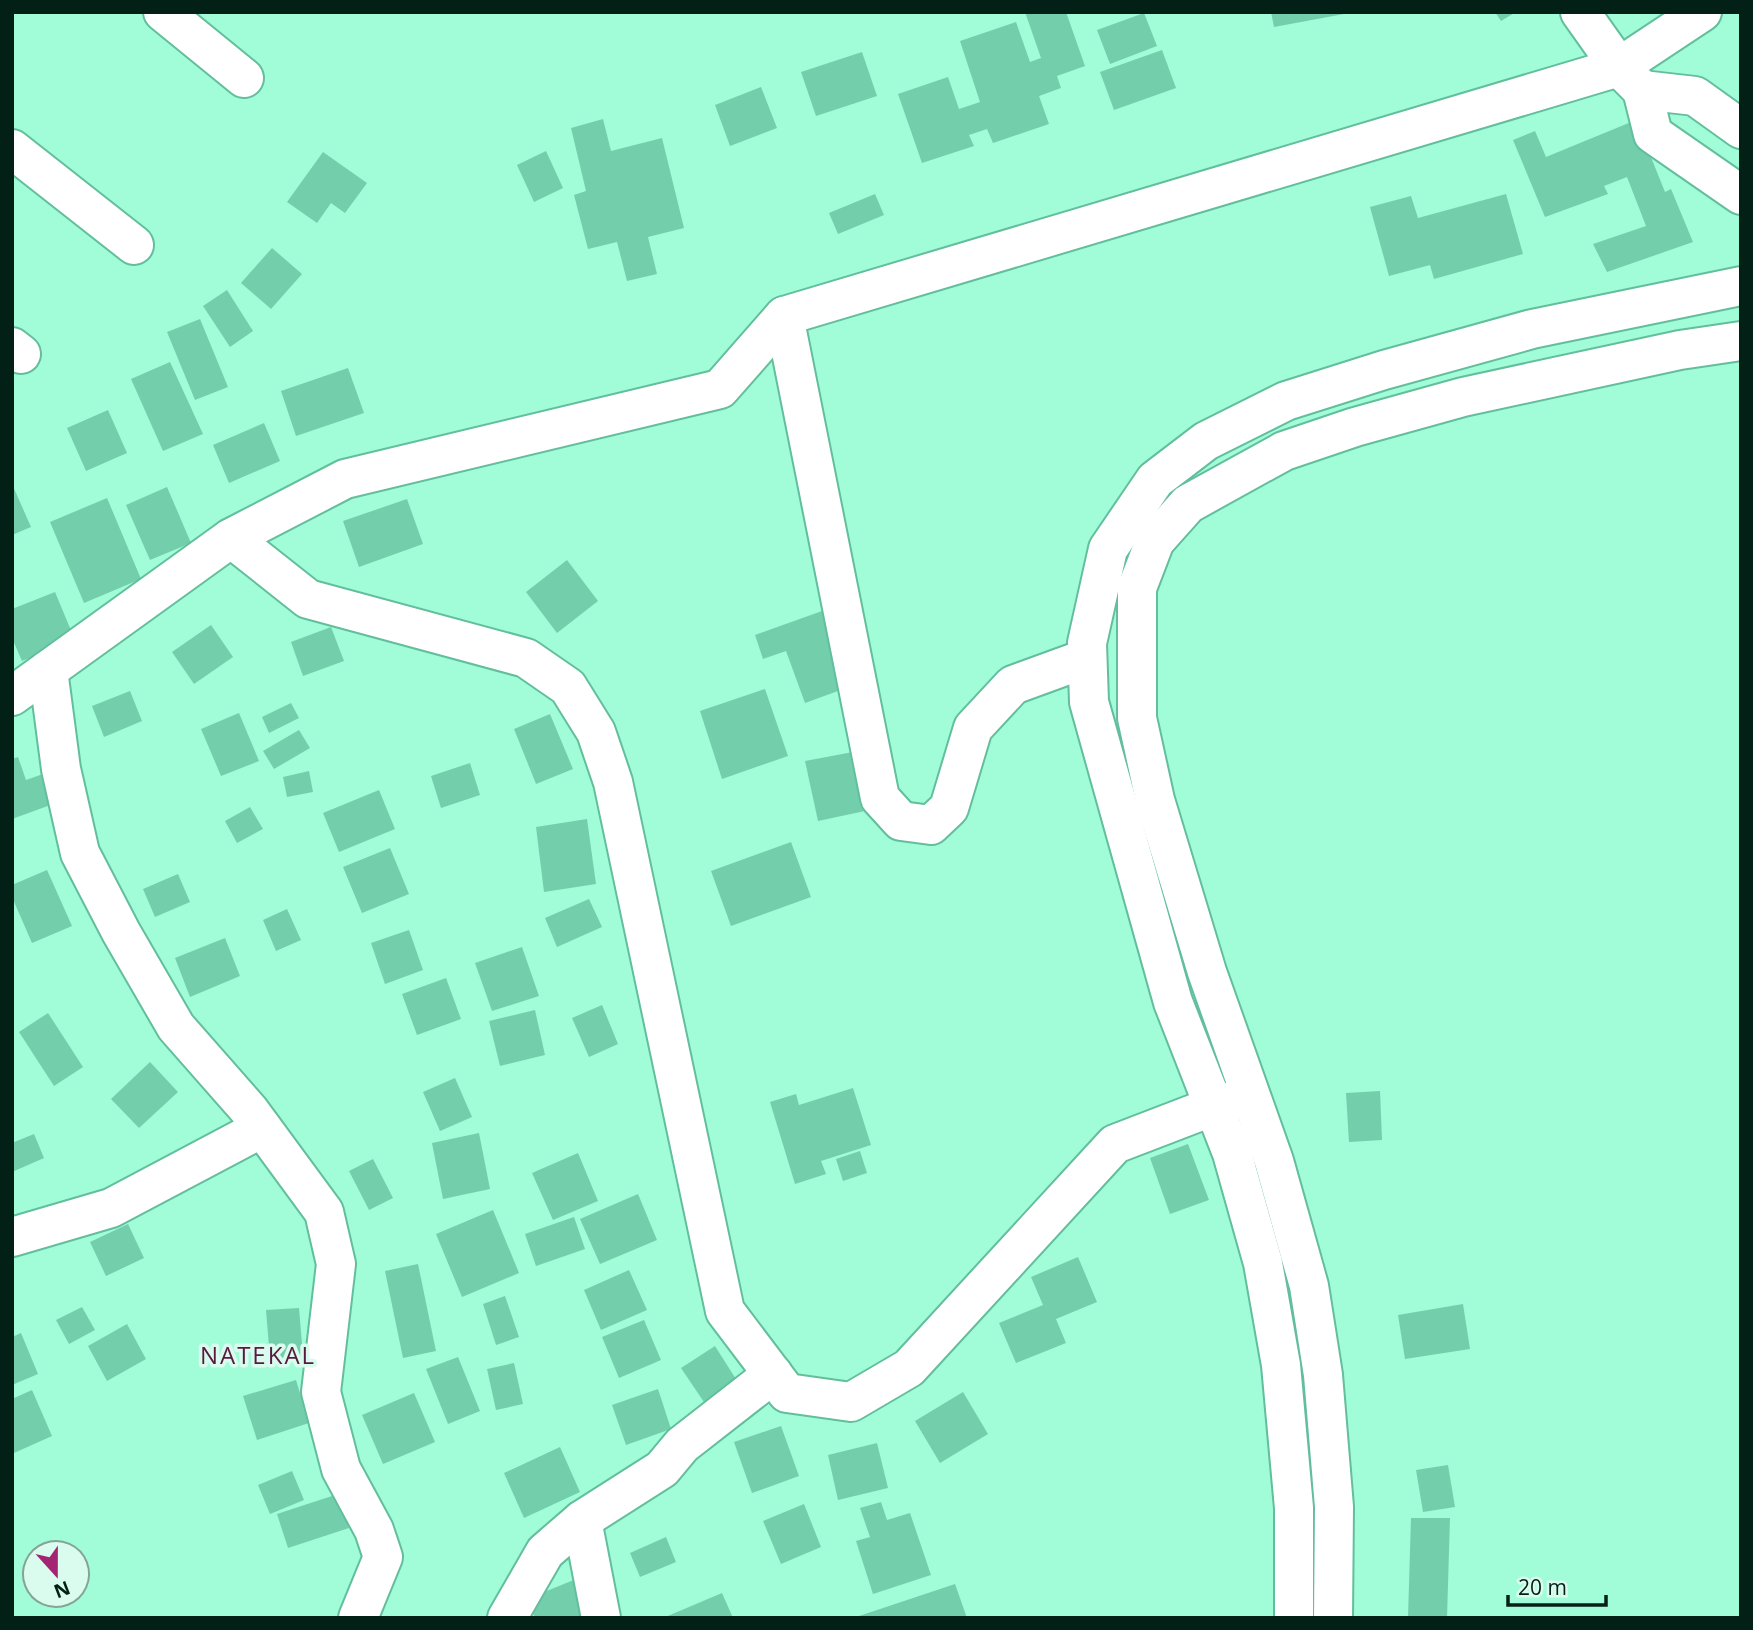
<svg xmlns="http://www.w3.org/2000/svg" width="1753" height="1630" font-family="'Open Sans',sans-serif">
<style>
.building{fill:#73ceac}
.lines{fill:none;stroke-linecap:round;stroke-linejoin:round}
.minor-casing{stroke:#63be9d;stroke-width:42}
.major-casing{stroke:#63be9d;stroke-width:42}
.minor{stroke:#fff;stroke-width:38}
.major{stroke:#fff;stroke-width:38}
.labels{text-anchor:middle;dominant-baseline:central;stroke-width:7;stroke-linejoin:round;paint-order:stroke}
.quarter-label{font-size:24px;letter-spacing:2px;fill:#581b3f;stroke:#dafcee}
</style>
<rect width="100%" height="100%" fill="#a1fcd8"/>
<!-- building -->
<g class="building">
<polygon points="1025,12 1066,12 1085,66 1057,76 1061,88 1039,96 1049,124 993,143 987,129 969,135 974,146 922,163 898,94 948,77 959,109 980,102 960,41 1016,22 1030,62 1041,58"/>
<polygon points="1271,12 1344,12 1344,14 1274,27"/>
<polygon points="1495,12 1516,12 1501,21"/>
<polygon points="1144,13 1157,46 1110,64 1097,30"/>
<polygon points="1162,50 1176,88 1114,110 1100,72"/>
<polygon points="862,52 877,96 816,116 801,72"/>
<polygon points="761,87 777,128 730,146 715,105"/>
<polygon points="603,119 611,151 662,138 684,228 648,237 657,274 627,281 617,242 588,249 574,195 586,191 571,128"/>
<polygon points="1636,120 1665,192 1671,189 1693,242 1607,272 1593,244 1646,226 1627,177 1604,186 1608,194 1545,217 1513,140 1535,131 1546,157"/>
<polygon points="546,151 563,188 534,202 517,165"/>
<polygon points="323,152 367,183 345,213 331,203 317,223 287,202"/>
<polygon points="875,194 884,215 838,234 829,213"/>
<polygon points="1506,194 1523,254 1434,279 1430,265 1389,276 1370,207 1411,196 1418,218"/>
<polygon points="272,248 302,274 271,309 241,283"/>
<polygon points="227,290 253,331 230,347 203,306"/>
<polygon points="200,319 228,387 195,400 167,332"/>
<polygon points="170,362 203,434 163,451 131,379"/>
<polygon points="348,368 364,413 296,436 281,391"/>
<polygon points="108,410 127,453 86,471 67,428"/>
<polygon points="264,423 280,461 229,483 213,445"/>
<polygon points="12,484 31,527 12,535"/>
<polygon points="167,487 191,543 150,560 126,505"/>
<polygon points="107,498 141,579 84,603 50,522"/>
<polygon points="407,499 423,544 359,567 343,521"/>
<polygon points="567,560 598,601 557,633 526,592"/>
<polygon points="55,592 75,640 22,661 12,638 12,609"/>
<polygon points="822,611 849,687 805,703 786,651 763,659 755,635"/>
<polygon points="211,625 233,657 194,684 172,652"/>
<polygon points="331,627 344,661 303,676 291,642"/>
<polygon points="765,689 788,756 722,779 700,711"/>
<polygon points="130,691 142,721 104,737 92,706"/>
<polygon points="291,703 299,718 269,733 262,717"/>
<polygon points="239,713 259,761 221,776 201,729"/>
<polygon points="550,714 573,769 536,784 514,729"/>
<polygon points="299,730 310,748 274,769 263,751"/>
<polygon points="853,752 865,811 818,821 805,761"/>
<polygon points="18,757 26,780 46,773 56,803 12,819 12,759"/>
<polygon points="470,763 480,795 441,808 431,776"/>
<polygon points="309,771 313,792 287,797 283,777"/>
<polygon points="379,790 395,829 339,852 323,813"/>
<polygon points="250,807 263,829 237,843 225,821"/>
<polygon points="587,819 596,884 544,892 536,827"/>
<polygon points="791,842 811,897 731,926 711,871"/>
<polygon points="390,848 409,894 362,913 343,867"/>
<polygon points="47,870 72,926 32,943 12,897 12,885"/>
<polygon points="178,874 190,902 155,917 143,889"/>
<polygon points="589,899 602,927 557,947 545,918"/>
<polygon points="287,909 301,940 276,951 263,920"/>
<polygon points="409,930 423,970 385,984 371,943"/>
<polygon points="225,938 240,976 190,997 175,958"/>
<polygon points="522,947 539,996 492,1011 475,963"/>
<polygon points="446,978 461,1019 417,1035 402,994"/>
<polygon points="602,1005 618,1044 589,1057 572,1018"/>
<polygon points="535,1010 545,1055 500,1066 489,1021"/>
<polygon points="48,1013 83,1067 54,1086 19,1032"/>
<polygon points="150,1062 178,1092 139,1128 111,1099"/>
<polygon points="455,1078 472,1117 440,1131 423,1092"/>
<polygon points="853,1088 871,1145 821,1161 826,1174 795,1184 770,1102 796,1094 799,1105"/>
<polygon points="1380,1091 1382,1140 1349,1142 1346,1093"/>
<polygon points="479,1133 490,1189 443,1199 432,1143"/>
<polygon points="34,1134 44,1158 12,1172 12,1143"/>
<polygon points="1188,1144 1209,1200 1170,1214 1150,1158"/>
<polygon points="860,1151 867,1173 843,1181 836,1159"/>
<polygon points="578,1153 598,1201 553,1220 532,1173"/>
<polygon points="373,1159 393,1198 369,1210 349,1171"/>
<polygon points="638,1194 657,1240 600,1264 580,1219"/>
<polygon points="493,1210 519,1273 462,1297 436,1234"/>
<polygon points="574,1217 585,1249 536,1266 525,1234"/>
<polygon points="128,1224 144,1258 106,1276 90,1242"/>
<polygon points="1078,1257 1097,1302 1056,1319 1066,1343 1016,1363 999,1323 1043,1305 1031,1277"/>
<polygon points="418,1264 436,1351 403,1358 385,1271"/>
<polygon points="629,1270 647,1310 601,1330 584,1290"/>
<polygon points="505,1296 519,1337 496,1345 483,1304"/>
<polygon points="1463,1304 1470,1349 1405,1359 1398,1315"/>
<polygon points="82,1307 95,1330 69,1344 56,1320"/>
<polygon points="299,1308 303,1356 270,1359 266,1310"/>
<polygon points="644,1320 661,1360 619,1378 602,1337"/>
<polygon points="127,1324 146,1359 107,1381 88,1346"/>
<polygon points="21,1333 38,1374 12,1385 12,1337"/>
<polygon points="715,1346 741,1387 708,1408 681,1368"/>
<polygon points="458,1357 480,1411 448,1424 426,1369"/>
<polygon points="514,1363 523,1404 496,1410 487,1369"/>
<polygon points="296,1380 309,1423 257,1440 243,1396"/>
<polygon points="658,1389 671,1429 626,1445 612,1405"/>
<polygon points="32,1390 52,1436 14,1453 12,1399"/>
<polygon points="963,1392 988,1434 940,1463 915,1421"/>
<polygon points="414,1393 435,1442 383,1464 362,1415"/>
<polygon points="781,1426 799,1476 752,1493 734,1442"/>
<polygon points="877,1443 888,1488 838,1500 828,1455"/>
<polygon points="560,1447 580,1492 524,1518 504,1473"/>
<polygon points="1448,1465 1455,1507 1423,1512 1416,1470"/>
<polygon points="292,1471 304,1500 270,1514 258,1485"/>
<polygon points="338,1494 349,1528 288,1548 277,1514"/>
<polygon points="881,1502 887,1520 910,1513 931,1575 873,1594 856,1541 870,1537 860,1508"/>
<polygon points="804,1504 821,1547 781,1564 763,1521"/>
<polygon points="1411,1518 1450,1518 1447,1618 1408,1618"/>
<polygon points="666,1537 676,1562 640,1577 630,1553"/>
<polygon points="581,1577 598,1618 535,1618 527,1599"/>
<polygon points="955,1584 967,1618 856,1618 856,1617"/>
<polygon points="722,1593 733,1618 663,1618"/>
</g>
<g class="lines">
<!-- minor casing -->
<g class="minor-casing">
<g id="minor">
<polyline points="163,12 244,78"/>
<polyline points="12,149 134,245"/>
<polyline points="784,316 880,798 901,821 931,825 949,808 973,728 1013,685 1087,658"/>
<polyline points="12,347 21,354"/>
<polyline points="231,538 308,599 526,658 568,687 596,732 613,782 725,1311 787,1393 851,1402 909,1368 1115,1144 1214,1106 1246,1097"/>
<polyline points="48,670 61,769 80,853 121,932 176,1027 249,1110 324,1212 336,1264 321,1392 341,1469 374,1530 383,1557 358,1618"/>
<polyline points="12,696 231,538 345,479 720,389 784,316 1619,67"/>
<polyline points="12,1237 111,1208 262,1128"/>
<polyline points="582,1520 601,1618"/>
<polyline points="507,1618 545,1552 582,1520 662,1469 682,1445 773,1374"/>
</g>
</g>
<!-- major casing -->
<g class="major-casing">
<g id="major">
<polyline points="1580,12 1619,67 1642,90"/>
<polyline points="1619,67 1702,12"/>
<polyline points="1741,129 1695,96 1642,90 1653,134 1741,195"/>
<polyline points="1294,1618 1294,1508 1281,1365 1263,1263 1232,1153 1173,1002 1089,702 1087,643 1108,549 1155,480 1206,441 1286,401 1384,370 1532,329 1741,286"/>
<polyline points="1333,1618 1334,1507 1323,1375 1309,1286 1274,1161 1207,972 1155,800 1137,718 1137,588 1155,541 1188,504 1284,451 1355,427 1463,397 1680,350 1741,341"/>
</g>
</g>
<!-- minor -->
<use href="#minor" class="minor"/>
<!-- major -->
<use href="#major" class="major"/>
</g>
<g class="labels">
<!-- quarter labels -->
<g class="quarter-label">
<text x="258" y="1354">NATEKAL</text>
</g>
</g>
<!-- border -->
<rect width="1753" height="1630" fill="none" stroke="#032016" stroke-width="28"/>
<!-- north arrow -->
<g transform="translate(56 1574) rotate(159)"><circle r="33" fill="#dafcee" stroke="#84a498" stroke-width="2"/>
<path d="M0-5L12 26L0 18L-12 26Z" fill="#a42474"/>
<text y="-10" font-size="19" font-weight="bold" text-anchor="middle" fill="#032016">N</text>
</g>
<!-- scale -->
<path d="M1508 1595v10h98v-10" fill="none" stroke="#032016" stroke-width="3.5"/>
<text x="1518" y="1595" font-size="21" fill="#032016" stroke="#dafcee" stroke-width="5" paint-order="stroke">20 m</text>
</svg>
